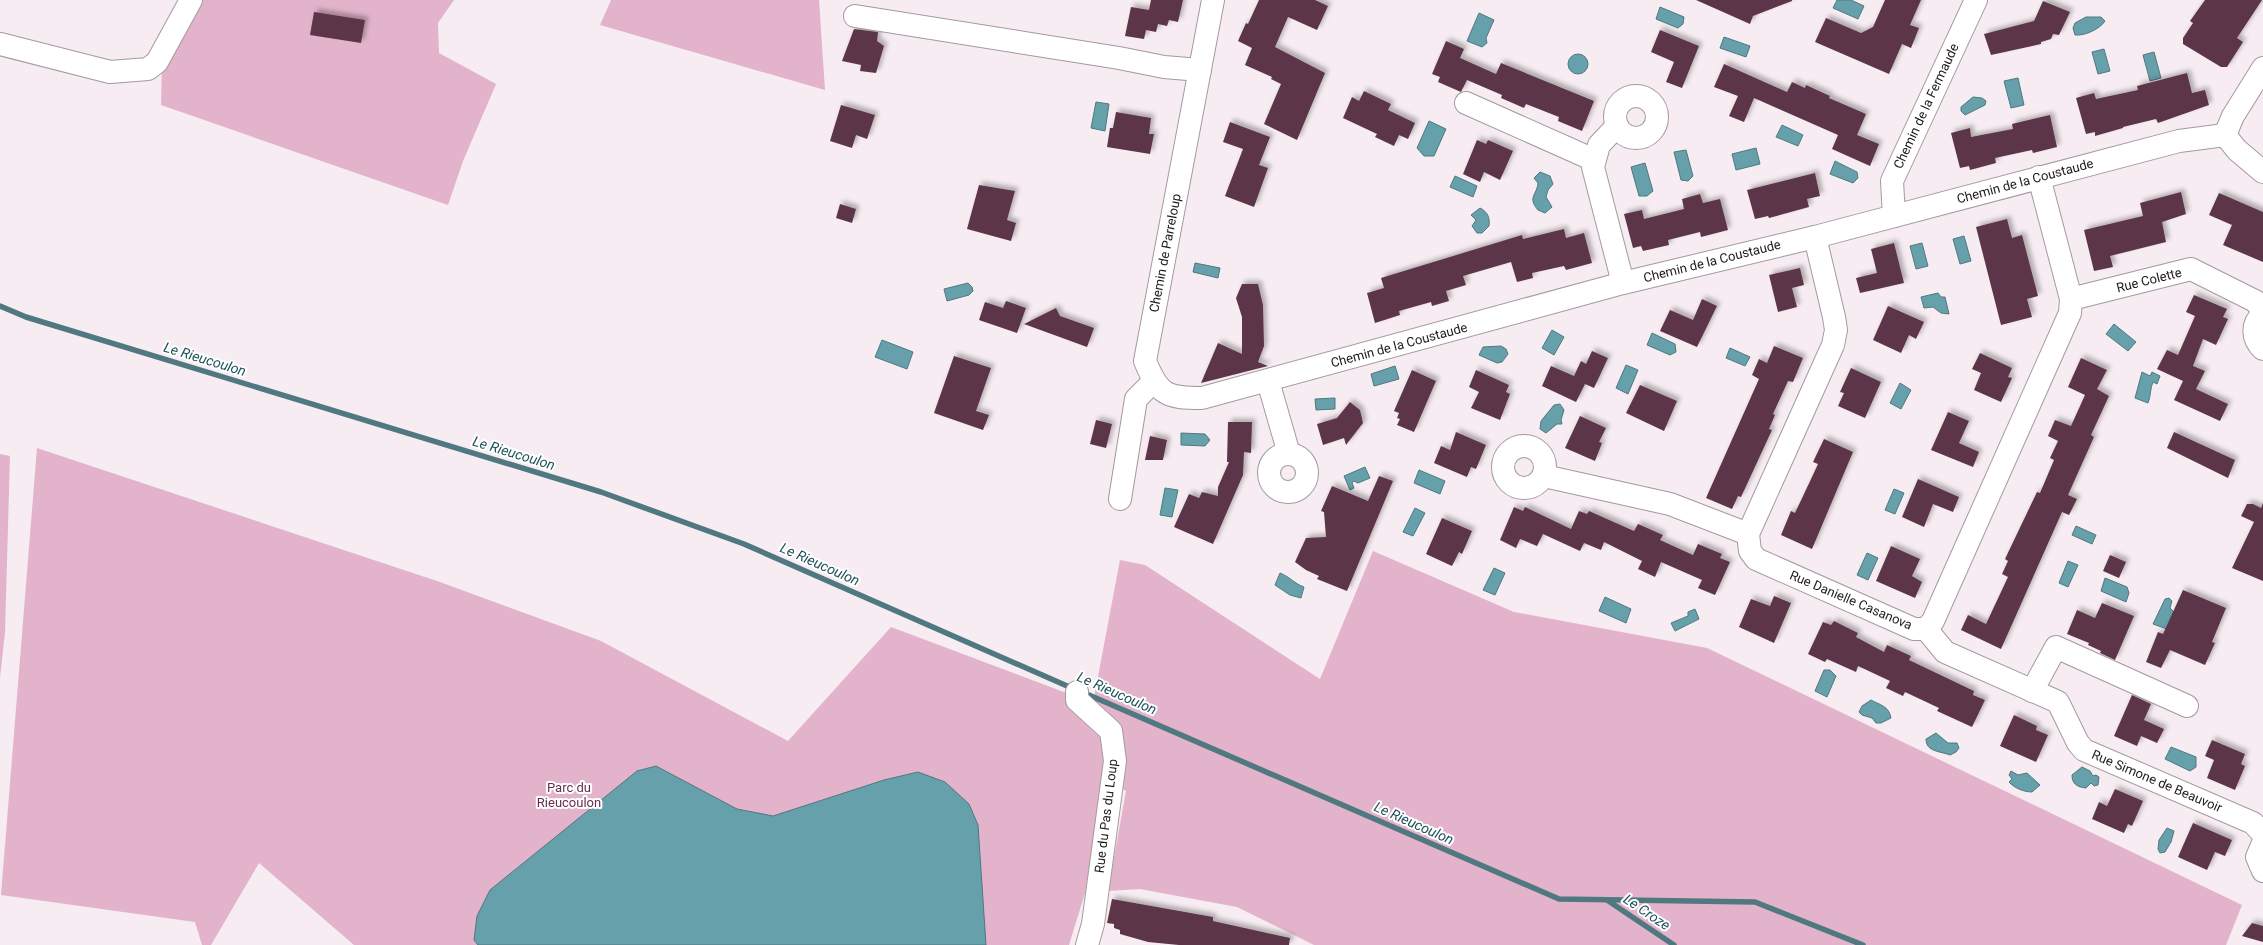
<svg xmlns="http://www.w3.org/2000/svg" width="2263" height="945" font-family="Roboto,sans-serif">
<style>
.green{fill:#e2b3ca}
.water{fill:#65a0ab;stroke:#507880}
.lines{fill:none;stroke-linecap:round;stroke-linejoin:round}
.stream{stroke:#507880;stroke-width:5.5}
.building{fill:#5c354a;filter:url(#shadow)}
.minor-casing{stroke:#a39a9e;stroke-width:24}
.minor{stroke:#fff;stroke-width:22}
.labels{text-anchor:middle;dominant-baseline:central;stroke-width:4;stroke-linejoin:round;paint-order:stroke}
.street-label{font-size:13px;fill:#1e1a1c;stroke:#fff}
.park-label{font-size:13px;fill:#692f4f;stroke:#fff}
.water-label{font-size:14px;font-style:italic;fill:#1e525a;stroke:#fff}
</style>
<defs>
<filter id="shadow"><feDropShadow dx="3.5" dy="-3.5" stdDeviation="2" flood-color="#0004"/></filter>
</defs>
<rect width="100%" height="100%" fill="#f6ecf1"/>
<!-- green -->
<g class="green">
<polygon points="197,0 454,0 438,23 439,53 496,84 463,161 448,205 161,105 162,64"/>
<polygon points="611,0 819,0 825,90 600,25"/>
<polygon points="37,448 440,582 601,641 788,741 891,627 1093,703 1120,560 1145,565 1320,679 1373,551 1514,612 1707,648 2242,905 2226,945 1314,945 1237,907 1140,889 1108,891 1126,791 1120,787 1111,746 1085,893 1069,945 354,945 259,863 211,945 202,945 195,922 1,895"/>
<polygon points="0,454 10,456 5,632 0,677"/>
</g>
<!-- water -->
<g class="water">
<polygon points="1837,0 1851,0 1864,6 1858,19 1833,8"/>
<polygon points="1660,7 1684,17 1683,24 1678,28 1656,19"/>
<polygon points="1479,13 1494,20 1486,38 1487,43 1482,47 1467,41"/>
<path d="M2086,17H2101L2105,21C2100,29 2085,36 2075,35L2073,28L2075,23Z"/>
<polygon points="1724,37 1750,46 1746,57 1720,48"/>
<polygon points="2104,49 2110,71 2098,74 2092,52"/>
<polygon points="2154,52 2161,78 2150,81 2143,55"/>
<circle cx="1578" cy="64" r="10"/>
<polygon points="2018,78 2024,105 2011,108 2004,81"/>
<polygon points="1973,97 1982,98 1986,101 1985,105 1965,115 1961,111 1961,107"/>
<polygon points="1096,102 1109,104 1105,131 1091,128"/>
<polygon points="1429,121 1446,129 1434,156 1424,156 1417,148"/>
<polygon points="1782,125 1803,135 1798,146 1776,137"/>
<polygon points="1756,148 1760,164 1736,170 1732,154"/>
<polygon points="1686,150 1693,176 1688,181 1681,180 1674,152"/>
<polygon points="1835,161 1857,172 1858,178 1853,183 1830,174"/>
<polygon points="1645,163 1653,191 1647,196 1639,196 1631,167"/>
<path d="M1540,172L1550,176L1553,184L1548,190L1546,197L1552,207L1545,213L1538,210C1527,197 1537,195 1538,183L1534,178Z"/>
<polygon points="1455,176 1477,186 1473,197 1450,187"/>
<path d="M1480,208C1488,212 1490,218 1489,226L1482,233H1477L1472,226L1476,220L1471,215Z"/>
<polygon points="1964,236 1971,261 1960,264 1953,239"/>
<polygon points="1922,243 1928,266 1916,269 1910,246"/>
<polygon points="1195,263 1220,268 1218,278 1193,272"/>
<polygon points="968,283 972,287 973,291 969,295 947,301 944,289"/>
<polygon points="1938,293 1941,297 1945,297 1949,314 1941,313 1933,307 1924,308 1921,297"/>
<polygon points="2114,324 2136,342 2128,351 2106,334"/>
<polygon points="1552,330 1564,337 1554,355 1542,348"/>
<polygon points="1652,333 1675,344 1676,352 1670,355 1647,345"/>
<polygon points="882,340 913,352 907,369 875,357"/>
<polygon points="1501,346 1506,349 1508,354 1502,362 1497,363 1479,355 1483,347"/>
<polygon points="1730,348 1750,357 1745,366 1726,358"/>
<polygon points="1626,365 1638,370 1628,394 1616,388"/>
<polygon points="1395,366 1399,379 1374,386 1371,374"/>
<path d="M2142,372L2150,376L2152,372L2160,376L2157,384L2153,382C2150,388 2151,396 2148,403L2135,398Z"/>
<polygon points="1900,383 1911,390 1901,409 1890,403"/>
<polygon points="1335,398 1335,409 1316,410 1315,399"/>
<polygon points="1560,404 1564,410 1561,420 1562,424 1557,424 1546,433 1540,429 1541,421 1554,405"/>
<polygon points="1181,433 1205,434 1210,440 1205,446 1181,445"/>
<polygon points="1365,467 1370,478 1358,483 1354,481 1352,483 1354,488 1350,490 1344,476"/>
<polygon points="1419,470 1445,481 1440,494 1414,483"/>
<polygon points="1165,488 1178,490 1172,517 1160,515"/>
<polygon points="1894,489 1904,493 1895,514 1885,510"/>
<polygon points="1415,508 1425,513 1413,536 1403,532"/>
<polygon points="2076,526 2096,535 2092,544 2072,535"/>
<polygon points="1867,553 1878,558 1868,580 1857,575"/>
<polygon points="2068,561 2078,565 2068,587 2059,583"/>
<polygon points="1494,568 1505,573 1495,595 1483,590"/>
<path d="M1280,573C1290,577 1295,584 1304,587L1301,598L1290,595L1275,585Z"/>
<polygon points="2105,578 2127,587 2129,593 2126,602 2101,591"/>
<polygon points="1605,597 1631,609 1626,623 1599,611"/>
<polygon points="2169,598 2172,601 2170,608 2174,612 2167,629 2153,624 2165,599"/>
<polygon points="1695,609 1699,619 1675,631 1671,623 1688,616 1688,612"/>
<polygon points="1824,670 1830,670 1836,676 1827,697 1815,691"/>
<path d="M1871,700C1880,705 1889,706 1891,718L1881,723H1876L1872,718L1862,715L1859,712L1862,706Z"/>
<path d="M1936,733L1948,743H1957L1959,748L1956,752L1950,755C1940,751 1926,752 1926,739Z"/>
<polygon points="2171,747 2196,757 2196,767 2190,771 2165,759"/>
<polygon points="656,766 737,809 773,816 884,780 918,772 945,782 969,804 978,825 986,945 478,945 474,940 477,916 490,890 637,771"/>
<path d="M2082,767L2090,771L2093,776L2096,775L2099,777L2098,785L2094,786L2091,783L2086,788C2077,787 2072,784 2072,775Z"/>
<path d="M2011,771L2018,775L2027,773L2040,785L2032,792C2024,792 2014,788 2009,782L2012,779L2009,775Z"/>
<polygon points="2167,828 2174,831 2171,842 2165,852 2160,853 2158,849 2159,840"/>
</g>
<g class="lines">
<!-- stream -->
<g class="stream">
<polyline points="0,306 26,317 601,492 744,544 1074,689"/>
<polyline points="1082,692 1559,899 1755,902 1863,945"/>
<polyline points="1607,900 1674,945"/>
</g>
</g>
<!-- building -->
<g class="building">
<polygon points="1151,0 1183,0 1178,22 1169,20 1167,26 1158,24 1156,32 1146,30 1144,39 1125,36 1131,7 1149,10"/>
<polygon points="1259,0 1315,0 1328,6 1317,30 1288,17 1275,47 1325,73 1297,140 1264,124 1281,84 1271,79 1272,77 1245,65 1252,48 1238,41 1246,23 1248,24"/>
<polygon points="1696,0 1792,0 1792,1 1753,16 1750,24"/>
<polygon points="1885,0 1921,0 1910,25 1919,28 1911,48 1902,44 1889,74 1815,42 1826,18 1861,33 1873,27"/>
<polygon points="2205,0 2262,0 2237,38 2243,42 2227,67 2221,67 2183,44 2183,38 2193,23 2190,21"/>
<polygon points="2043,1 2070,12 2059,35 2053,34 2051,39 2041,42 2041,44 1991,55 1984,34 2034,21"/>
<polygon points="314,12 365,20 361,43 310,35"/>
<polygon points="854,29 878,32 877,41 884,46 876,73 860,71 861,65 842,61"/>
<polygon points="1660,30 1699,46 1682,88 1666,82 1674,62 1651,52"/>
<polygon points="1446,41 1464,49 1460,58 1496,74 1501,63 1594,101 1582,131 1558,121 1559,117 1526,104 1524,108 1501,98 1502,95 1467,80 1461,92 1438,82 1440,77 1432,74"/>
<polygon points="1724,64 1787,92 1792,82 1805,88 1806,85 1830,96 1829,98 1866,114 1857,135 1879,144 1870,166 1832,149 1838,135 1754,98 1744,122 1729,116 1738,96 1714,87"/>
<polygon points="2187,73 2192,93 2205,90 2209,105 2158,123 2156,119 2123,127 2123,128 2095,136 2095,132 2086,134 2076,98 2094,93 2096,99 2138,90 2137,86"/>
<polygon points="1364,91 1391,104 1388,110 1415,123 1408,139 1399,135 1394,146 1375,137 1377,134 1343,118 1352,97 1359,101"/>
<polygon points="841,105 875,115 867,139 856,135 852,148 830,141"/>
<polygon points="1116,112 1151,118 1149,134 1154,134 1150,154 1107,147 1110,128 1113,128"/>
<polygon points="2050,115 2057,147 2033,153 2032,150 1995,158 1996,163 1970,170 1969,166 1960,168 1951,133 1970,128 1971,137 2013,129 2012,124"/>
<polygon points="1230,122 1270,137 1259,165 1268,168 1254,207 1225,196 1243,149 1223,142"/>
<polygon points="1477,140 1486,144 1488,140 1513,151 1500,180 1484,172 1480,182 1463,174"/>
<polygon points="1815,173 1820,196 1807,199 1809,207 1769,218 1768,216 1755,219 1747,190"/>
<polygon points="979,185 1015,191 1007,220 1016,223 1011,241 967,229"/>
<polygon points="2181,192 2186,214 2162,222 2166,242 2110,256 2113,267 2094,271 2084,230 2143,216 2140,203"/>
<polygon points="2219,193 2263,212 2263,262 2223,245 2232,225 2209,215"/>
<polygon points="1700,194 1703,203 1720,199 1728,230 1701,237 1700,232 1668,240 1669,245 1643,251 1641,246 1633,248 1624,214 1642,210 1644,219 1684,209 1682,199"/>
<polygon points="840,204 856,209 852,223 836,218"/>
<polygon points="2007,219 2012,238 2022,235 2038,296 2027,299 2032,317 2001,325 1976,227"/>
<polygon points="1564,229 1566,238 1584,233 1592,263 1566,270 1564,266 1532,273 1533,278 1517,282 1511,262 1463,276 1466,285 1446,291 1449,301 1432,306 1431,302 1399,311 1400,315 1375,323 1367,293 1384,288 1381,278 1522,235 1523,239"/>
<polygon points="1894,243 1904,283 1860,293 1856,278 1877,273 1871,249"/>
<polygon points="1800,268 1804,285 1792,288 1797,307 1778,312 1769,275"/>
<polygon points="1242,284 1258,284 1263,305 1264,346 1258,362 1268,366 1201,383 1218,343 1242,354 1242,317 1236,298"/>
<polygon points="2194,295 2227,309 2223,317 2228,319 2216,345 2203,339 2193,366 2205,371 2196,389 2228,404 2220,421 2174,400 2183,381 2157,369 2167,350 2178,355 2195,316 2186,312"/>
<polygon points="1702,299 1717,306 1697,347 1660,331 1670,310 1693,320"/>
<polygon points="1006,301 1026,308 1017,333 979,320 985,302 1003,308"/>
<polygon points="1888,306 1924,322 1916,339 1909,335 1901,353 1873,340"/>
<polygon points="1056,308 1060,316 1094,328 1087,347 1024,324"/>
<polygon points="1774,346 1803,358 1793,382 1788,381 1773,414 1775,415 1769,429 1772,430 1741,497 1738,496 1732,509 1706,498 1759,379 1752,375 1759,359 1767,363"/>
<polygon points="1592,351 1608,358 1594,388 1585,384 1576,402 1542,386 1551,366 1574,376 1581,361 1586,364"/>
<polygon points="1980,353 2012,368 2008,377 2012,378 2001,402 1974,390 1981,373 1972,369"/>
<polygon points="954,356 991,368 976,411 989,415 983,430 934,413"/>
<polygon points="2081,358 2107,370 2097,389 2109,396 2091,435 2094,437 2068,495 2077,499 2069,515 2062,512 2001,649 1961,630 1968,615 1986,624 2008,577 2002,574 2008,561 2005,559 2037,492 2040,493 2054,460 2050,458 2058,441 2048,436 2055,420 2071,426 2085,395 2068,387"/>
<polygon points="1851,368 1881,382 1865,418 1838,406 1844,393 1840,392"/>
<polygon points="1412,370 1436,381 1414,432 1397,425 1400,419 1397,418 1399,413 1394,411"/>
<polygon points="1476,370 1509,385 1506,392 1510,394 1500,420 1471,408 1479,392 1469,387"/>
<polygon points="1640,385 1677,401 1664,431 1626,413"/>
<polygon points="1350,402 1360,410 1363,423 1346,445 1344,438 1323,445 1317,424 1337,418"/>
<polygon points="1948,412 1969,421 1959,443 1979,452 1973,467 1931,450"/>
<polygon points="1580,416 1606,428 1599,442 1602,443 1595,461 1565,448"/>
<polygon points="1096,420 1112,424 1106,448 1090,444"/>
<polygon points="1228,422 1252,422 1251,453 1244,452 1243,475 1213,544 1174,527 1189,494 1199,498 1202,492 1218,496 1218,487 1229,462 1227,462"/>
<polygon points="1456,432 1486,445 1476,469 1471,467 1467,477 1434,463 1441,446 1450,450"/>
<polygon points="2174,432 2235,460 2228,478 2167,448"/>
<polygon points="1150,436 1167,440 1163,460 1145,460"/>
<polygon points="1824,439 1853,452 1812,549 1781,535 1791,511 1795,513 1812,477 1818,464 1813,462"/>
<polygon points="1379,476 1393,481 1347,591 1317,579 1319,576 1306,570 1295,562 1306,538 1326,537 1324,512 1321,511 1332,486 1368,501"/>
<polygon points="1918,479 1959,497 1953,512 1933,504 1924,527 1902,517"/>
<polygon points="2263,503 2263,581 2232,568 2254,522 2241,516 2247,504 2253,504 2261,508"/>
<polygon points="1514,507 1523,511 1525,507 1571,529 1579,511 1587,514 1589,511 1634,531 1638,524 1663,535 1660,540 1693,555 1698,544 1722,554 1720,558 1730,562 1715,595 1698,588 1702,580 1661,562 1655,577 1638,569 1642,561 1604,542 1601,550 1584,543 1580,551 1543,534 1537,546 1520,539 1516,548 1500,540"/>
<polygon points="1442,518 1472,531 1462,554 1459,552 1452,566 1426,554"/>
<polygon points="1891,546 1920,559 1912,576 1922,582 1915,598 1876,581"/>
<polygon points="2110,555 2126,562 2119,578 2103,571"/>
<polygon points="2183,590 2226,608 2212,642 2215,643 2205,665 2170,650 2161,668 2146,662 2158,632 2163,634"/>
<polygon points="1774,596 1791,603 1774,643 1739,627 1751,599 1770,606"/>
<polygon points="2102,603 2134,616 2115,660 2100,653 2101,651 2088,645 2089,643 2067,634 2077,610 2095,618"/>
<polygon points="1834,621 1858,633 1856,637 1884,652 1887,645 1911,656 1909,660 1974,691 1973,695 1985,700 1972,727 1937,711 1939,708 1905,692 1903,696 1886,688 1890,681 1858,666 1856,672 1827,659 1825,662 1808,654 1823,622 1831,625"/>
<polygon points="2132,695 2151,704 2144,720 2164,729 2157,743 2141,736 2137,746 2114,736"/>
<polygon points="2014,715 2037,726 2036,730 2048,735 2036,762 2000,746"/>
<polygon points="2212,740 2245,754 2241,764 2245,766 2235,790 2207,778 2214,760 2205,756"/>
<polygon points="2115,789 2143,801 2132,826 2128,824 2124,833 2092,819 2099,802 2107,806"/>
<polygon points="2193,823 2232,840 2225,856 2215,852 2207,870 2178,857"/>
<polygon points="1112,899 1213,917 1213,921 1290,938 1289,945 1179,945 1148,942 1120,934 1120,930 1114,928 1114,924 1107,923"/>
<polygon points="2252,923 2263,926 2263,942 2242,936"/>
</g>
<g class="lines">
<!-- minor casing -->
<g class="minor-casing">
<g id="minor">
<path d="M1213,0L1145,361C1159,395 1166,398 1202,398L1623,283L1815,237L2179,141L2225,135"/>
<polyline points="855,16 1119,58 1164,67 1200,70"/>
<polyline points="0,44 110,72 148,69 157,62 191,0"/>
<circle cx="1636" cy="117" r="21"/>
<polyline points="1466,103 1594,160"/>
<polyline points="1617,126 1599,145 1593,167 1623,283"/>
<polyline points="2225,135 2233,116 2263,68"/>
<polyline points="2225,135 2237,150 2263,172"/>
<polyline points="1894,216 1892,181 1976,0"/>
<polyline points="1815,237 1834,317 1836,330 1833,345 1748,534 1750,551 1756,559 1914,629 1926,629 1933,621 2070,313 2071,299 2039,177"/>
<polyline points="2071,299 2191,269 2255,301 2263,311"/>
<path d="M2263,314C2251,324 2252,339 2263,349"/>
<polyline points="1268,381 1287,447 1286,454"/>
<circle cx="1524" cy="467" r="21"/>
<circle cx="1288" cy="473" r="19"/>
<polyline points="1544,476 1670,504 1748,534"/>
<polyline points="1120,499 1136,399 1154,381"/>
<polyline points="1926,629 1945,652 2058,702 2078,743 2084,750 2253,823 2263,834"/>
<polyline points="2032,691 2056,647 2187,706"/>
<polyline points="1077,692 1077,700 1111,731 1115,761 1093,924 1087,945"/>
<polyline points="2263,843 2257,857 2263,871"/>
</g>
</g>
<!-- minor -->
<use href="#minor" class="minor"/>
</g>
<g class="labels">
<!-- street labels -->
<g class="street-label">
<text transform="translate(1926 106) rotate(-65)">Chemin de la Fermaude</text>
<text transform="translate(2025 181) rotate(-15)">Chemin de la Coustaude</text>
<text transform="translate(1165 253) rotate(-79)">Chemin de Parreloup</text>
<text transform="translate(1712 261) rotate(-14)">Chemin de la Coustaude</text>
<text transform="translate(2149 280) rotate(-14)">Rue Colette</text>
<text transform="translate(1399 345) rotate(-15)">Chemin de la Coustaude</text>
<text transform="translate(1851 600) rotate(23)">Rue Danielle Casanova</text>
<text transform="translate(2157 781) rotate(23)">Rue Simone de Beauvoir</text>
<text transform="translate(1106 816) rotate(-83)">Rue du Pas du Loup</text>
</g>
<!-- park labels -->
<g class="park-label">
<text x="569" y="787">Parc du<tspan x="569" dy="15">Rieucoulon</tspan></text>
</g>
<!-- water labels -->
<g class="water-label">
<text transform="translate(205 359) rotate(17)">Le Rieucoulon</text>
<text transform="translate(514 453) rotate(17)">Le Rieucoulon</text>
<text transform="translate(820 564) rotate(24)">Le Rieucoulon</text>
<text transform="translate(1117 693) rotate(24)">Le Rieucoulon</text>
<text transform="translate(1414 823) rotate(24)">Le Rieucoulon</text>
<text transform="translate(1647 912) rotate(34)">Le Croze</text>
</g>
</g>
</svg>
